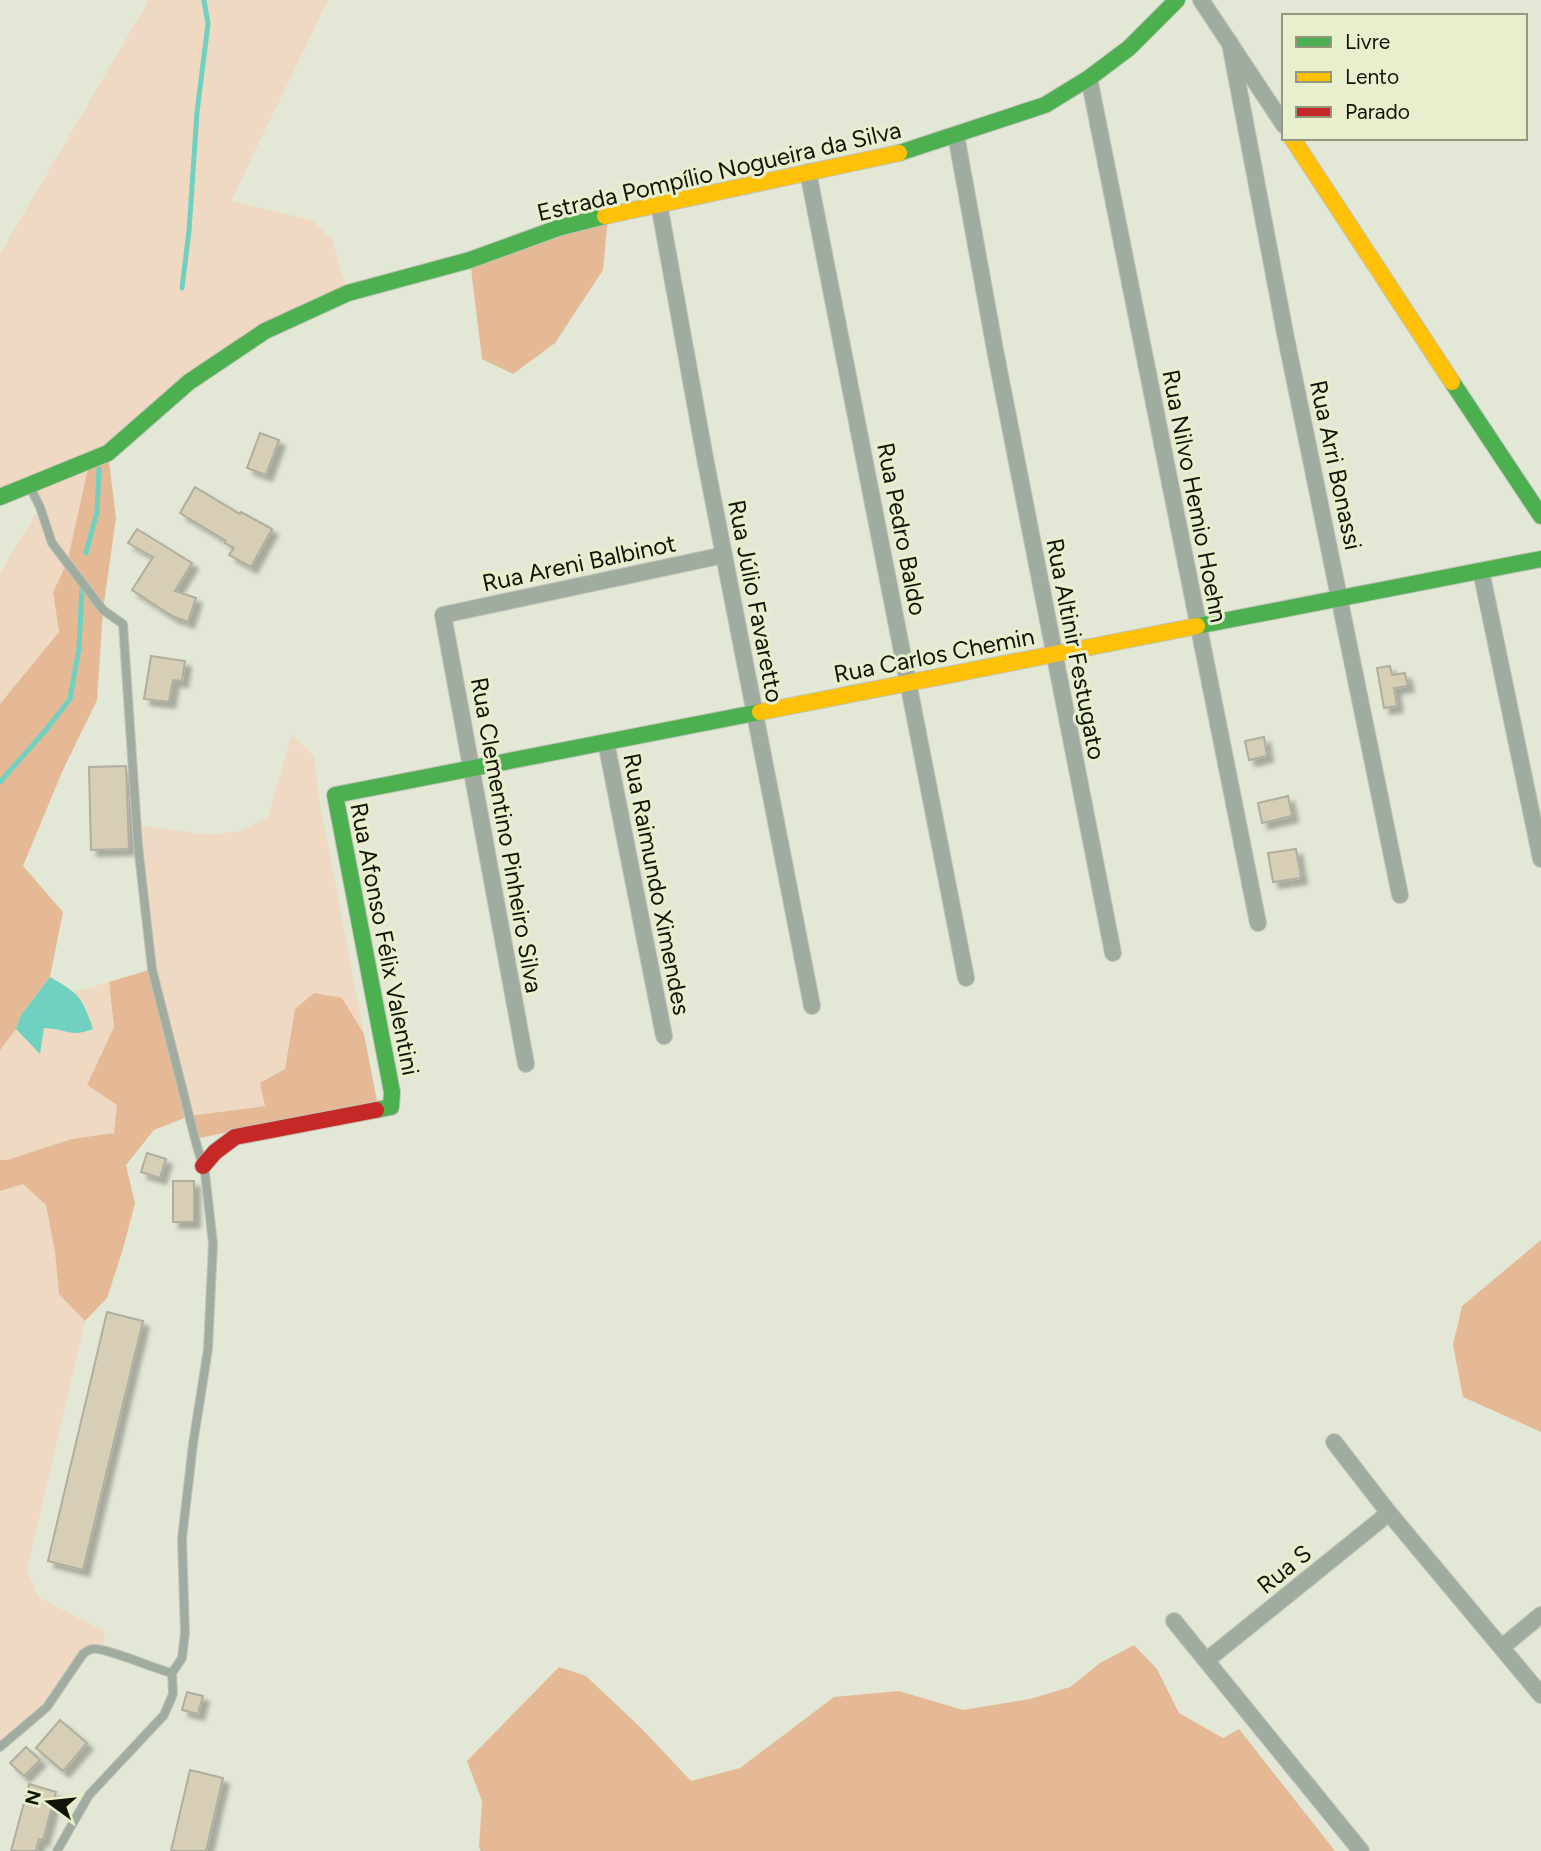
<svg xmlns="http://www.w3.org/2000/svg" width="1541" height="1851" font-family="Figtree,sans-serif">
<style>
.green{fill:#efd9c3}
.forest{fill:#e5b996}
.water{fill:#70d1c0}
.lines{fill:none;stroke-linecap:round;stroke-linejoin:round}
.stream{stroke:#70d1c0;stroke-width:5}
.building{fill:#d6cfb6;stroke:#afaea0;stroke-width:2;filter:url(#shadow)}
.lane-casing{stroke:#c1c4b6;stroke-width:10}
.street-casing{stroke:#c1c4b6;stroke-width:18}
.fast-casing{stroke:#c1c4b6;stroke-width:18}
.slow-casing{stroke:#c1c4b6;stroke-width:18}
.jam-casing{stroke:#c1c4b6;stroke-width:18}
.lane{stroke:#a1aca0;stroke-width:8}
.street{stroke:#a1aca0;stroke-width:16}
.fast{stroke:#4caf50;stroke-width:16}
.slow{stroke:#ffc107;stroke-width:16}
.jam{stroke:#c62828;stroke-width:16}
.labels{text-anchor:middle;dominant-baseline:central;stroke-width:6;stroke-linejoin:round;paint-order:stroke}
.street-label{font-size:24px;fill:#121408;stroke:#e7efcd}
</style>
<defs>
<filter id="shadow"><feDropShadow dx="6" dy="6" stdDeviation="2" flood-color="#0004"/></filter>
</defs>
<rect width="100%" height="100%" fill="#e3e7d5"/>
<!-- green -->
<g class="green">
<polygon points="149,0 328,0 231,201 312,220 332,240 348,293 265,331 108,453 67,563 53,592 59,632 0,704 0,573 40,507 29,485 0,497 0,254"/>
<polygon points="292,734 314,756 319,798 364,1034 342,999 295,1009 285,1069 265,1106 189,1116 152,969 137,825 209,835 240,831 268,817"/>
<path d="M109,982L114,1027L87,1085L118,1105L114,1134L72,1139L7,1161L0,1160V1050L16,1029L40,1054L43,1028C66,1029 71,1037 93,1029L86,1008L75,992Z"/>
<polygon points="23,1184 46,1205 55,1252 59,1294 85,1321 27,1570 38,1597 105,1632 103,1650 91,1649 47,1707 0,1747 0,1191"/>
</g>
<!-- forest -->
<g class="forest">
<polygon points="608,216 603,270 555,343 513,374 482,359 470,260"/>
<polygon points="108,453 116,518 103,610 97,700 62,772 23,866 63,912 50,977 21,1015 16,1029 0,1050 0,704 59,632 53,592 67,563 90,460"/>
<polygon points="152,969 189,1116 265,1106 260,1083 285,1069 295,1009 314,993 342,998 364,1034 377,1101 195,1139 189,1116 154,1130 126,1165 135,1203 123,1249 107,1298 85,1321 59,1294 55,1252 46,1205 23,1184 0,1191 0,1160 7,1160 72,1139 114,1133 117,1105 87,1085 114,1027 109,982"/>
<polygon points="1541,1240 1541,1432 1463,1397 1453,1345 1462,1306"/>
<polygon points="1134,1645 1157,1669 1179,1713 1223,1738 1239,1729 1335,1851 481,1851 479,1848 482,1801 467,1761 559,1667 586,1676 642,1729 691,1781 740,1768 834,1697 899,1691 963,1710 1030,1699 1070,1687 1100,1663"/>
</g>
<!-- water -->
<path class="water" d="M50,977C79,994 82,996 93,1029C70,1038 67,1029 44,1028L40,1054L16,1029L21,1015Z"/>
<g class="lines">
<!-- stream -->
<g class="stream">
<polyline points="182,288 189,231 197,112 208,24 204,0"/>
<polyline points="86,553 97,512 99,469"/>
<polyline points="0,782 45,731 70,699 79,648 82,588"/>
</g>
</g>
<!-- building -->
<g class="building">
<polygon points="260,433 279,440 266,475 247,468"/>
<polygon points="195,487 240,514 241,512 272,529 251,567 229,555 234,548 225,543 226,541 180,513"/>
<polygon points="137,529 192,563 175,591 196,598 188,622 172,616 132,590 153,557 128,543"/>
<polygon points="151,656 185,661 182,681 173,680 169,702 144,699"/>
<polygon points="1390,666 1392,675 1405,673 1408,686 1394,688 1397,706 1384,708 1377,668"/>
<polygon points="1264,737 1267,756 1249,760 1245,741"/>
<polygon points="126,766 129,849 91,850 89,767"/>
<polygon points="1288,796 1292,816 1262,823 1258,803"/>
<polygon points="1296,849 1301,878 1273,882 1268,853"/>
<polygon points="147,1153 166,1159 160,1178 141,1172"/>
<rect x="173" y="1181" width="21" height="41"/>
<polygon points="107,1312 143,1321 83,1570 48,1561"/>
<polygon points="187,1692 203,1696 198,1714 182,1710"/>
<polygon points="60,1720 87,1743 63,1771 36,1748"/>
<polygon points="26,1747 40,1760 24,1776 10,1763"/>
<polygon points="190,1770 223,1778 206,1851 171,1851"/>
<polygon points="29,1784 56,1792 43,1840 39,1839 36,1851 11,1851"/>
</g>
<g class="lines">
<!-- lane casing -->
<g class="lane-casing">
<g id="lane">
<polyline points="30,487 40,507 52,543 103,610 123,624 138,845 152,969 195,1139 205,1173 213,1244 208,1349 193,1444 182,1539 185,1633 182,1658 172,1673 173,1694 164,1715 89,1795 57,1851"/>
<path d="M0,1747L47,1707L83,1654C85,1652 90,1649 93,1649C104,1647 155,1669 172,1673"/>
</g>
</g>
<!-- street casing -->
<g class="street-casing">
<g id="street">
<polyline points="1201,0 1284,125"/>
<polyline points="1230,43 1285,333 1400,895"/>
<polyline points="1089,78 1258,923"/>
<polyline points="956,135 996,355 1113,953"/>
<polyline points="808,172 966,978"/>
<polyline points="659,204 705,458 812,1006"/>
<polyline points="1481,571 1541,859"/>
<polyline points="606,742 664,1036"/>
<polyline points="526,1064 443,615 724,555"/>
<polyline points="1334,1442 1389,1513 1541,1695"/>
<polyline points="1174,1621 1361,1851"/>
<polyline points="1502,1647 1541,1615"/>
<polyline points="1207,1660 1389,1513"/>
</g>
</g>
<!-- fast casing -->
<g class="fast-casing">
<g id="fast">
<polyline points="899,153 1045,105 1089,78 1129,48 1177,0"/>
<polyline points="1452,382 1541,516"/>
<polyline points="0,497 108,453 189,382 265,331 348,293 470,260 558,228 605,216"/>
<polyline points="1197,626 1541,559"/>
<polyline points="376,1110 391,1107 392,1092 335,795 760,712"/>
</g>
</g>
<!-- slow casing -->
<g class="slow-casing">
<g id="slow">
<polyline points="1292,138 1452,382"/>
<polyline points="605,216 899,153"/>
<polyline points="760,712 1197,626"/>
</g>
</g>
<!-- jam casing -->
<g class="jam-casing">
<polyline id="jam" points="203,1166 215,1152 235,1137 376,1110"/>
</g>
<!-- lane -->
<use href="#lane" class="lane"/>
<!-- street -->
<use href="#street" class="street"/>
<!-- fast -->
<use href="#fast" class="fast"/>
<!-- slow -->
<use href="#slow" class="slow"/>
<!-- jam -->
<use href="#jam" class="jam"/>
</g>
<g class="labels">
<!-- street labels -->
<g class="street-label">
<text transform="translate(719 171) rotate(-13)">Estrada Pompílio Nogueira da Silva</text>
<text transform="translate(1336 465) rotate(78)">Rua Arri Bonassi</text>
<text transform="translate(1195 496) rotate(79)">Rua Nilvo Hemio Hoehn</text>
<text transform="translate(902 529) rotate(79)">Rua Pedro Baldo</text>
<text transform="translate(579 563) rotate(-12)">Rua Areni Balbinot</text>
<text transform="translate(756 601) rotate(79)">Rua Júlio Favaretto</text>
<text transform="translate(1076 649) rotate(79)">Rua Altinir Festugato</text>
<text transform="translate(934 655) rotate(-11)">Rua Carlos Chemin</text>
<text transform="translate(507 835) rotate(80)">Rua Clementino Pinheiro Silva</text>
<text transform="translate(657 884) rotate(79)">Rua Raimundo Ximendes</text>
<text transform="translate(385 939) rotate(79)">Rua Afonso Félix Valentini</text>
<text transform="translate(1284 1569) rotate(-39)">Rua S</text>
</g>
</g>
<!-- legend -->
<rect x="1282" y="14" width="245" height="126" fill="#e7efcd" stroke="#92977e" stroke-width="2"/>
<rect x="1296" y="37" width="35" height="10" fill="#4caf50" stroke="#92977e" stroke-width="2"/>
<text x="1345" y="49" font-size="21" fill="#121408">Livre</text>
<rect x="1296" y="72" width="35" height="10" fill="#ffc107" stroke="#92977e" stroke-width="2"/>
<text x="1345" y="84" font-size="21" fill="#121408">Lento</text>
<rect x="1296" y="107" width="35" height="10" fill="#c62828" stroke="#92977e" stroke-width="2"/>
<text x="1345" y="119" font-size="21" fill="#121408">Parado</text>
<!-- north arrow -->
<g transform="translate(49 1802) rotate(285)" stroke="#e7efcd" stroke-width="5" paint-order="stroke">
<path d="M0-5L12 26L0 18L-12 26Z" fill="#121408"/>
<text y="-10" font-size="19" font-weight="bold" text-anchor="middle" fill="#121408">N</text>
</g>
</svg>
